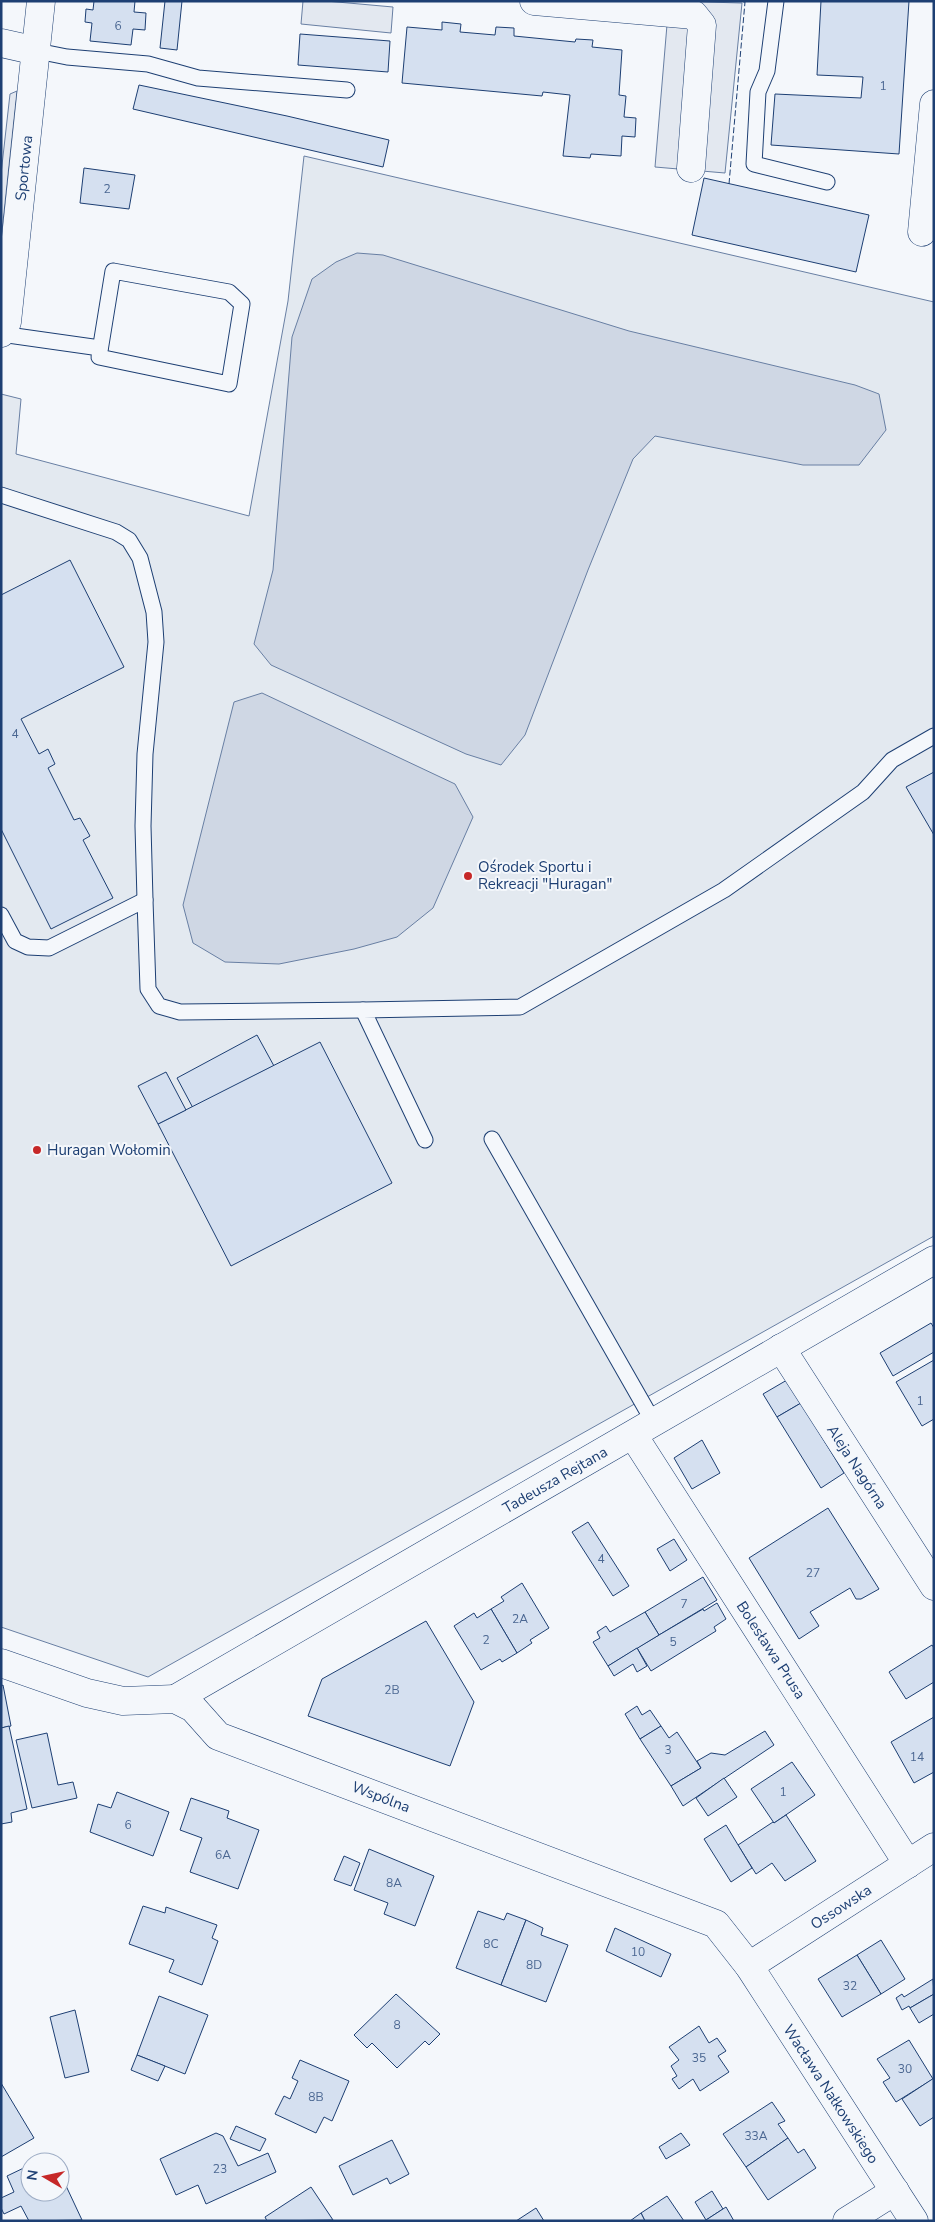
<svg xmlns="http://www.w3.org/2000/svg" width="935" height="2222" font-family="'Nunito Sans',sans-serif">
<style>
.green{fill:#e3e9f0;stroke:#687fa3}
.parking{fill:#e3e8f0;stroke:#687fa3}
.water{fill:#cfd7e4;stroke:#687fa3}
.building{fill:#d5e0f0;stroke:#1d3f73}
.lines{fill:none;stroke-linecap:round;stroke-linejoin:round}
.service-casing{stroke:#1d3f73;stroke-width:17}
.minor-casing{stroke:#1d3f73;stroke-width:29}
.service{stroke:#f4f7fb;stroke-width:15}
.minor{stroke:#f4f7fb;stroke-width:28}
.fence{stroke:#1d3f73;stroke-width:1;stroke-dasharray:6 2.5;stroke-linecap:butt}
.poi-dot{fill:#c62828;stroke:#f4f7fb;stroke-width:2}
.labels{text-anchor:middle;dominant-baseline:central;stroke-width:4;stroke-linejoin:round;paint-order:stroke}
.number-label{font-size:12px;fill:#4b6792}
.street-label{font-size:15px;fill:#1d3f73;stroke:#f4f7fb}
.poi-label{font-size:15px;fill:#1d3f73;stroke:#f4f7fb;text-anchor:start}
</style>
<rect width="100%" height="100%" fill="#f4f7fb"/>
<!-- green -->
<polygon class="green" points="304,156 934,302 934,1236 148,1677 1,1627 1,394 21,399 16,454 249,516 288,301"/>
<!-- parking -->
<g class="parking">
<polygon points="303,1 326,1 393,7 391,33 301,24"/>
<polygon points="669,1 742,3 725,173 655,167"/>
<polygon points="17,91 1,240 1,174 10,94"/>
</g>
<!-- water -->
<g class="water">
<polygon points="357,253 383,255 629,331 855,385 879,394 886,430 859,465 803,465 655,436 633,459 588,570 525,735 501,765 466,754 271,665 254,644 273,570 292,337 312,279 336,262"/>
<polygon points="262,693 455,784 473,817 433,908 397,937 354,949 279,964 225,962 193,943 183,905 234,702"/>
</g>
<!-- building -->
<g class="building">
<polygon points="94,1 135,1 134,12 146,13 145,30 133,29 131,45 90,41 92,23 85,22 86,9 93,10"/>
<polygon points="165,1 182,1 177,50 160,48"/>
<polygon points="821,1 909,1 899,154 771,145 775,94 861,98 863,77 817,75"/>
<polygon points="442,22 461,24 460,32 495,35 496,27 514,28 514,36 575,42 576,39 593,40 592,47 622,50 619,95 626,96 624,117 636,118 635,137 622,136 621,156 591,154 590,158 563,156 570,95 543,92 542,96 402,83 407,27 442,30"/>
<polygon points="300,34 390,41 388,72 298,65"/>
<polygon points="139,85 287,116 389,140 383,167 133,109"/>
<polygon points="84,168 135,175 129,209 80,203"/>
<polygon points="704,178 869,215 856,272 692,235"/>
<polygon points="70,560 124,667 21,719 39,754 48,749 55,764 48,768 74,820 80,818 90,836 83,840 113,898 51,929 1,829 1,595"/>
<polygon points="934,772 934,835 906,787"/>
<polygon points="257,1035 274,1066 193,1108 177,1078"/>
<polygon points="320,1042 392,1183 231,1266 158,1124"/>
<polygon points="166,1072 186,1110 158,1124 138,1086"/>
<polygon points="931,1323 934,1328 934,1352 893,1376 880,1353"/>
<polygon points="934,1360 934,1419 922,1426 896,1382"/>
<polygon points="787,1380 801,1403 777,1417 763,1394"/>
<polygon points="801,1403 844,1473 821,1488 777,1417"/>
<polygon points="702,1440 720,1473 692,1489 674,1458"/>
<polygon points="828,1508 879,1589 861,1599 856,1599 850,1588 810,1612 819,1626 799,1639 749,1558"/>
<polygon points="588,1522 629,1586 613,1596 572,1532"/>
<polygon points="674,1539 687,1560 670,1571 657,1549"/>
<polygon points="703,1577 717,1600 659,1635 645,1612"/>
<polygon points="522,1583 549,1628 530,1640 532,1643 517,1653 491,1609 504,1601 501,1597"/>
<polygon points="717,1603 726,1619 714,1627 716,1631 651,1671 637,1648 703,1609 704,1611"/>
<polygon points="491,1609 517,1653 502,1662 500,1659 481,1670 454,1626 474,1613 477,1618"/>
<polygon points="645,1612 659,1635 608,1666 593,1642 600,1638 597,1632 606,1626 610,1632"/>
<polygon points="426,1621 474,1702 450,1766 308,1716 322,1679"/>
<polygon points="932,1645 934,1648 934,1682 906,1699 889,1672"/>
<polygon points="637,1648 647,1666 637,1672 633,1664 614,1676 608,1666"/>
<polygon points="3,1685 11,1726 1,1728 1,1686"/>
<polygon points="637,1706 642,1715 650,1710 661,1726 640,1739 625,1714"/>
<polygon points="934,1717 934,1772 914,1783 891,1742"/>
<polygon points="9,1726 27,1809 11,1813 12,1822 1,1824 1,1728"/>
<polygon points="661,1726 669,1738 677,1732 701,1768 671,1786 640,1739"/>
<polygon points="765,1731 774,1745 683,1806 671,1786 701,1768 697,1761 711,1753 725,1755"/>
<polygon points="47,1733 58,1785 73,1782 77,1798 32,1808 16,1740"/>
<polygon points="792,1762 815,1795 774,1823 751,1789"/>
<polygon points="724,1778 737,1797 708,1816 696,1798"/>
<polygon points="117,1792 169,1812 153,1856 90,1832 98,1804 111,1808"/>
<polygon points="191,1798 229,1811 227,1818 259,1830 238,1889 190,1872 202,1838 180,1830"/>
<polygon points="786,1815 816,1861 785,1881 772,1863 756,1874 738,1845 773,1822 774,1823"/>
<polygon points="726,1825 752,1868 731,1882 704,1839"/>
<polygon points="369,1849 434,1876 415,1926 384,1914 388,1903 354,1890"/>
<polygon points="344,1856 360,1863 351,1886 334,1880"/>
<polygon points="143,1906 165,1913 166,1907 217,1925 212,1938 218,1941 202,1985 169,1972 174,1960 129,1944"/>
<polygon points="478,1911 504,1920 507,1913 526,1920 501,1985 456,1968"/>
<polygon points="526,1920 543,1928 541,1935 568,1945 546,2002 501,1985"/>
<polygon points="615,1928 671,1954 661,1977 606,1951"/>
<polygon points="881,1940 905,1979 881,1994 857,1955"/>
<polygon points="857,1955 881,1994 842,2017 818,1979"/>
<polygon points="933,1979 934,1994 910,2008 909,2006 902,2010 896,1998 902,1994 904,1997"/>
<polygon points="396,1994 440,2034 429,2045 425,2041 397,2068 372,2043 367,2048 354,2035"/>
<polygon points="934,1994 934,2014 919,2023 910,2008"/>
<polygon points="159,1996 208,2015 185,2074 137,2055"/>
<polygon points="75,2010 89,2072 65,2078 50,2017"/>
<polygon points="699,2026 709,2043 717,2038 726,2051 718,2056 729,2072 700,2091 693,2079 679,2089 672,2079 677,2076 671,2066 679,2060 669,2047"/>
<polygon points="909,2040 933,2079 896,2102 883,2082 890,2078 877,2059"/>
<polygon points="137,2055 165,2066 158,2081 131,2070"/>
<polygon points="300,2060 349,2081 332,2121 324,2117 316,2133 275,2114 284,2096 290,2099 298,2081 292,2078"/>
<polygon points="934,2078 934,2117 920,2126 902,2099"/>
<polygon points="1,2083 34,2138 1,2157"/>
<polygon points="772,2102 785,2121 778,2124 788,2138 746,2167 723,2134"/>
<polygon points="236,2126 266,2139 260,2151 230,2139"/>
<polygon points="216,2133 223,2136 238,2166 268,2153 276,2172 206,2204 198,2185 176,2195 160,2159"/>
<polygon points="681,2133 690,2145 666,2159 659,2147"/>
<polygon points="788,2138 798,2153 804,2149 816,2168 768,2200 746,2167"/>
<polygon points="392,2140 409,2174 390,2184 387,2178 353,2195 339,2166"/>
<polygon points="51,2155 55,2162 37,2162"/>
<polygon points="30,2165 30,2192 60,2192 60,2173 82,2220 29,2221 21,2206 4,2214 1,2208 1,2198 14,2192 7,2176"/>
<polygon points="311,2187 333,2220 267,2221 265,2217"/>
<polygon points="712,2191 723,2209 706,2220 695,2202"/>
<polygon points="667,2196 684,2221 645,2221 641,2213"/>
<polygon points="726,2207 734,2221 707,2221 706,2220"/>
<polygon points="536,2208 544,2221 516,2221"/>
<polygon points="641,2213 645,2221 630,2221"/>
</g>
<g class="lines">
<!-- service casing -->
<g class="service-casing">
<g id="service">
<polyline points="776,1 767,71 758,92 754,164 827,182"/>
<polyline points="37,51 67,57 148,64 198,78 347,90"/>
<polygon points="113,271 229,292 242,304 229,384 99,357"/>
<polyline points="1,334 100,348"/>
<polyline points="1,495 116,532 129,540 140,558 154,612 156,642 145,754 143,826 145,900"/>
<polyline points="1,915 15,941 28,947 49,948 145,900 148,989 159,1006 180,1012 363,1010"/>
<polyline points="492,1139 654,1423"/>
<polyline points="425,1140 363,1010 520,1007 724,890 863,792 892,760 934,736"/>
</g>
</g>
<!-- minor casing -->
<g class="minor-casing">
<g id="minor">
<polyline points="534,1 694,15 702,25 691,168"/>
<polyline points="1,43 37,51"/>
<polyline points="922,232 934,104"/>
<polyline points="1,333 7,322 41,1"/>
<polyline points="781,1348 934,1586"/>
<polyline points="633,1435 908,1864"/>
<polyline points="1,1663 87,1693 123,1701 175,1699 193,1708 218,1736 716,1924 749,1966 914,2221"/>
<polyline points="175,1699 934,1260"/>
<polyline points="749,1966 934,1847"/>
<polyline points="847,2221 895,2191"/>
</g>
</g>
<!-- service -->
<use href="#service" class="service"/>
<!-- minor -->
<use href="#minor" class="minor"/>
<!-- fence -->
<polyline class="fence" points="729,184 745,2 735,1"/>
</g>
<!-- markers -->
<g class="poi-dot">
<circle cx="468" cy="876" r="5"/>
<circle cx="37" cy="1150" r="5"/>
</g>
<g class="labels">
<!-- number labels -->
<g class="number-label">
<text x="118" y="26">6</text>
<text x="883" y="86">1</text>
<text x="107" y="189">2</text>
<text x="15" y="734">4</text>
<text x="920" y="1401">1</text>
<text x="601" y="1559">4</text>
<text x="813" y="1573">27</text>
<text x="684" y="1604">7</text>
<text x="520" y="1619">2A</text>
<text x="486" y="1640">2</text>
<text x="673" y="1642">5</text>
<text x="392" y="1690">2B</text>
<text x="668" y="1750">3</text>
<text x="917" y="1757">14</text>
<text x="783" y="1792">1</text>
<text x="128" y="1825">6</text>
<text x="223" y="1855">6A</text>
<text x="394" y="1883">8A</text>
<text x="491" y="1944">8C</text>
<text x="638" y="1952">10</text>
<text x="534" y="1965">8D</text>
<text x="850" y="1986">32</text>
<text x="397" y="2025">8</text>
<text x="699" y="2058">35</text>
<text x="905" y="2069">30</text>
<text x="316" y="2097">8B</text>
<text x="756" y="2136">33A</text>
<text x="220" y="2169">23</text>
</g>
<!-- street labels -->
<g class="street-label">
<text transform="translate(24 168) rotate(-84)">Sportowa</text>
<text transform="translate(857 1467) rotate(57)">Aleja Nagórna</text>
<text transform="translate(555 1480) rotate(-30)">Tadeusza Rejtana</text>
<text transform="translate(771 1650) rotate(57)">Bolesława Prusa</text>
<text transform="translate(381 1797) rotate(21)">Wspólna</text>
<text transform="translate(841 1907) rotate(-33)">Ossowska</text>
<text transform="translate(831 2094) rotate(57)">Wacława Nałkowskiego</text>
</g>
<!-- poi labels -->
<g class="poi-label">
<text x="478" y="867">Ośrodek Sportu i<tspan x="478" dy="17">Rekreacji "Huragan"</tspan></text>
<text x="47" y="1150">Huragan Wołomin</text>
</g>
</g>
<!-- border -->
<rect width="935" height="2222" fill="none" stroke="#1d3f73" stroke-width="5"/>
<!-- north arrow -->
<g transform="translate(45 2177) rotate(279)"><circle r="24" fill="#f4f7fb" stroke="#9eadc5"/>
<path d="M0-4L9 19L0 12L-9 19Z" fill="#c62828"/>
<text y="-8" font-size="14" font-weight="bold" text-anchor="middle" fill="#1d3f73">N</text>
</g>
</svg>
